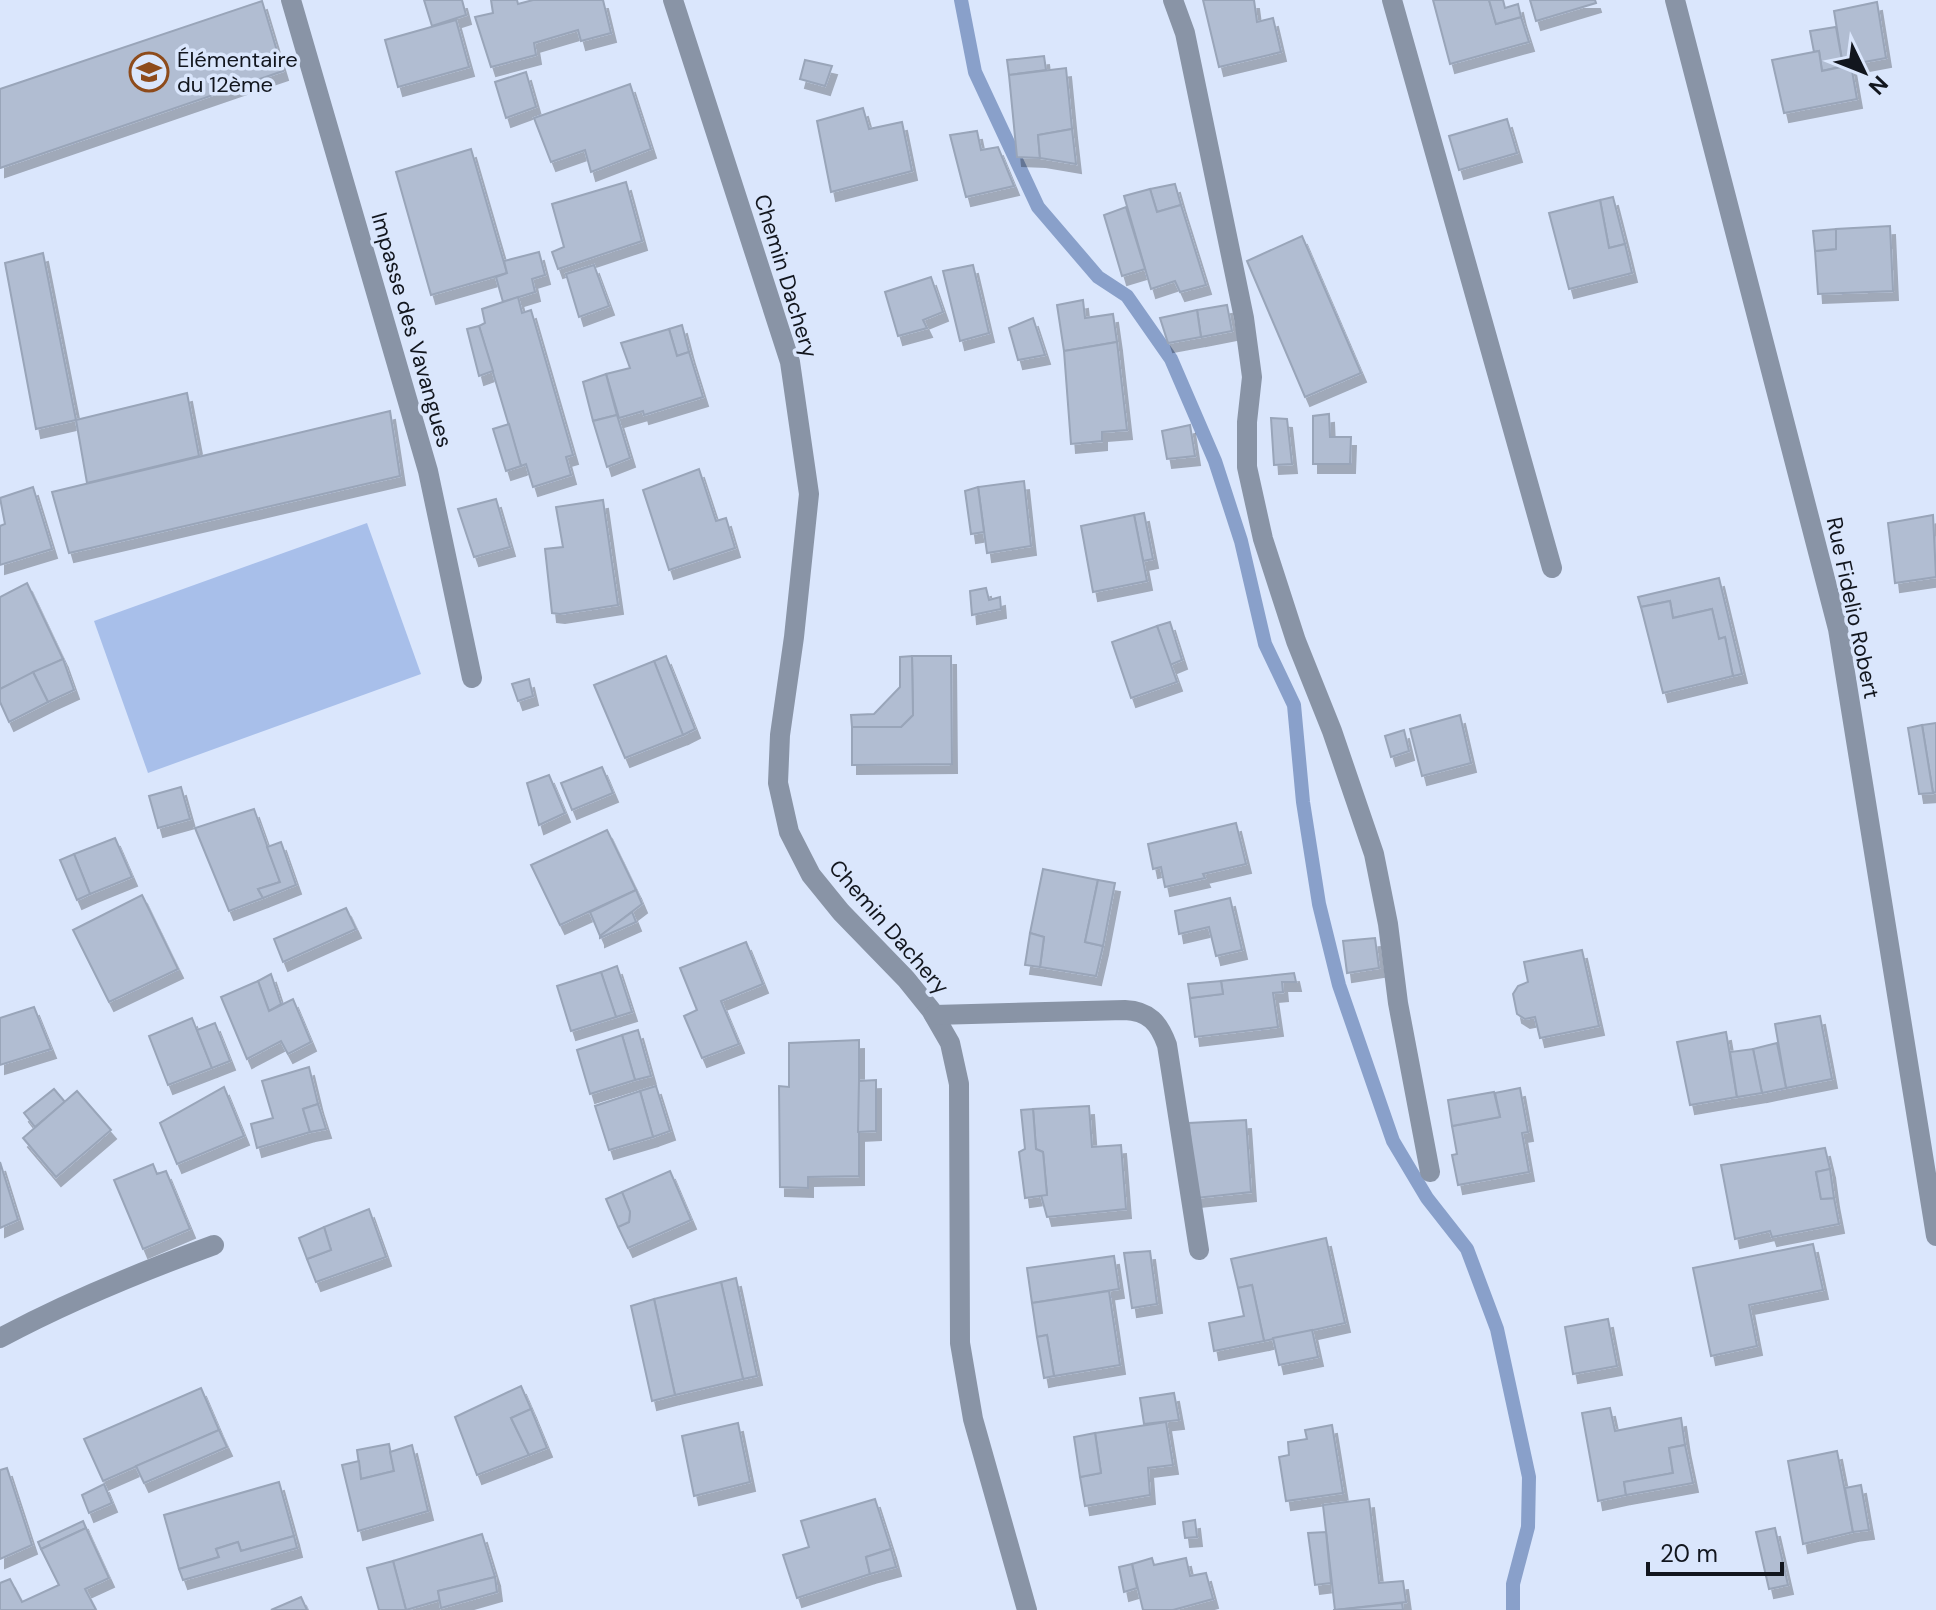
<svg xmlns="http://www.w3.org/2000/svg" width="1936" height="1610" font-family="'DM Sans',sans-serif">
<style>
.green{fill:#a8bfea}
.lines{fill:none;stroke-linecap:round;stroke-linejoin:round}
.stream{stroke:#89a0ca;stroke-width:14}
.building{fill:#b1bdd2;stroke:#99a5b9;stroke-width:2;filter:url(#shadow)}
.minor{stroke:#8994a6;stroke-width:20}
.labels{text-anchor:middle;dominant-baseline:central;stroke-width:7;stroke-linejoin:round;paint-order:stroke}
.poi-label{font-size:22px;fill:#12161e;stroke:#dae6fc;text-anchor:start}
.street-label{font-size:22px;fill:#12161e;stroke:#dae6fc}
</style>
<defs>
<filter id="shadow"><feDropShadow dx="5" dy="9" stdDeviation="0" flood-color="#0004"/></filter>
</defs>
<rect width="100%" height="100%" fill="#dae6fc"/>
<!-- green -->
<polygon class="green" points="367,523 421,674 148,773 94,621"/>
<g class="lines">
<!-- stream -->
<polyline class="stream" points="961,0 975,72 1038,207 1098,277 1127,296 1171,359 1215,461 1241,541 1265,644 1294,705 1303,802 1319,904 1339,985 1393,1141 1427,1198 1467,1249 1497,1329 1529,1477 1528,1527 1513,1584 1513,1610"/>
</g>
<!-- building -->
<g class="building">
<polygon points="424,0 462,0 466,15 432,26"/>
<polygon points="491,0 517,0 518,4 533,0 603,0 611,33 581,41 578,30 534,43 536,55 491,67 475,17 493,13"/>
<polygon points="1203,0 1254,0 1257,22 1273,18 1281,52 1219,67"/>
<polygon points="1433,0 1489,0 1496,24 1521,17 1529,42 1450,64"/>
<polygon points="1489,0 1503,0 1505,8 1518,4 1521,17 1496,24"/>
<polygon points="1530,0 1595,0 1596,3 1536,21"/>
<polygon points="262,1 283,71 0,168 0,89"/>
<polygon points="1877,2 1886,58 1843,66 1834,11"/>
<polygon points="456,20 469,67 398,87 385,40"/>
<polygon points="1836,27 1843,66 1822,71 1819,51 1814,52 1810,31"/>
<polygon points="1819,51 1822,71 1851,65 1857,99 1784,113 1772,60"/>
<polygon points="1044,56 1046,70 1009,75 1007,60"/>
<polygon points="805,60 832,66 825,86 800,79"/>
<polygon points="1066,68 1072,129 1038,135 1040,158 1017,157 1009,75"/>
<polygon points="526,72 536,107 506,118 495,82"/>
<polygon points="630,84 651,149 591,172 585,150 551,162 534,118"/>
<polygon points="863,108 869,129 902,122 912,171 831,192 817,121"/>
<polygon points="1507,119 1517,153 1459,170 1449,136"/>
<polygon points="1072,129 1076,164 1040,158 1038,135"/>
<polygon points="977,131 981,150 998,147 1014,186 966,197 950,135"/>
<polygon points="471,149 507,273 431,295 396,172"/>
<polygon points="626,182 642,241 558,269 552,252 564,247 552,204"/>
<polygon points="1175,184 1181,205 1157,212 1150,189"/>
<polygon points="1150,189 1157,212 1181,205 1206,285 1180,292 1175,281 1151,289 1124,196"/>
<polygon points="1613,197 1625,244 1609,248 1600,200"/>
<polygon points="1600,200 1609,248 1625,244 1632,273 1569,289 1549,213"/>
<polygon points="1126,207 1145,269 1122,276 1104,215"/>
<polygon points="1890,226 1893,291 1818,294 1815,251 1836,249 1836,229"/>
<polygon points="1836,229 1836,249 1815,251 1813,231"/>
<polygon points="1302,236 1361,373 1305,397 1247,261"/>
<polygon points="539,252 545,275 532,279 535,292 503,302 496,277 507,273 504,261"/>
<polygon points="43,253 76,420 36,429 5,263"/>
<polygon points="594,265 609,306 579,317 566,274"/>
<polygon points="973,265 989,333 960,341 943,271"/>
<polygon points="931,277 943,312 923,320 927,328 898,336 885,292"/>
<polygon points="518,297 522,313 531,310 573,455 566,457 571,475 533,487 526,464 521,466 479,326 485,323 482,309"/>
<polygon points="1083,300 1085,318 1113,314 1117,342 1064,351 1057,305"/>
<polygon points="1227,305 1232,331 1201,337 1197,310"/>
<polygon points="1197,310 1201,337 1168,343 1160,318"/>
<polygon points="1033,318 1045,355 1018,360 1009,328"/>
<polygon points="682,325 689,352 677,356 669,329"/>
<polygon points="479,326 493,371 479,376 467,329"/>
<polygon points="669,329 677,356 689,352 703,397 644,415 643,411 619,418 606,374 630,368 621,343"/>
<polygon points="1117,342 1127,430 1102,432 1102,441 1071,444 1064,351"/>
<polygon points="606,374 617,415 593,421 583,382"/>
<polygon points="187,393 199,456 87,483 76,420"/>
<polygon points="390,411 400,476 69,553 52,492"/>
<polygon points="1329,414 1330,437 1351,437 1350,464 1313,464 1313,416"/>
<polygon points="617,415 630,458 607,467 593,421"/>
<polygon points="1271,418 1287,419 1292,464 1274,465"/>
<polygon points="509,424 521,466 506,471 493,429"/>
<polygon points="1190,425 1195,456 1167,459 1162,431"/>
<polygon points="699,469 716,521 726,518 735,548 669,570 643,490"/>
<polygon points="1024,481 1031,546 987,553 978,487"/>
<polygon points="33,487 52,549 0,565 0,526 5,524 0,498"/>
<polygon points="978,487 984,532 971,534 965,491"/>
<polygon points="496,499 510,547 474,557 458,509"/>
<polygon points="603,500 618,605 560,614 552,613 545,549 563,547 556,507"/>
<polygon points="1144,513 1153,559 1143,561 1134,515"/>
<polygon points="1134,515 1147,581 1093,592 1081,526"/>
<polygon points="1933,515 1936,577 1895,583 1888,523"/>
<polygon points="1719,578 1742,674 1733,676 1725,637 1719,639 1712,609 1673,618 1670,601 1641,607 1638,597"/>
<polygon points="27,583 63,659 0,689 0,597"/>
<polygon points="986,588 989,600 1000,597 1001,609 972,615 970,591"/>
<polygon points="1670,601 1673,618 1712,609 1719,639 1725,637 1733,676 1663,693 1641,607"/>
<polygon points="1170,622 1182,660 1170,665 1157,626"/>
<polygon points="1157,626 1177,682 1131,698 1112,642"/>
<polygon points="666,656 695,729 683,735 654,661"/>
<polygon points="912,656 951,656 952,764 852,765 852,727 901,727 913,715"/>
<polygon points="912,656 913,715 901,727 852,727 851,715 874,714 900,687 900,657"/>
<polygon points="63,659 74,690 48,702 33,672"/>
<polygon points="654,661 683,735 625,758 594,685"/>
<polygon points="33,672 48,702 9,722 0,702 0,689"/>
<polygon points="529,679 533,696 518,701 512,684"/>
<polygon points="1460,715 1471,763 1422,776 1410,729"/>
<polygon points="1936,723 1936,792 1933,793 1922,725"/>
<polygon points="1922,725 1933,793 1919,794 1908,728"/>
<polygon points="1404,730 1409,751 1391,757 1385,736"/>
<polygon points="602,767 613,793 572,810 561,783"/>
<polygon points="549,775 565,813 539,825 527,783"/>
<polygon points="181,787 190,819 158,828 149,796"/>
<polygon points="254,809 280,882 258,889 263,898 229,911 195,828"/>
<polygon points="1236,823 1246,864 1203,874 1205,878 1165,887 1161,867 1153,869 1148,844"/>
<polygon points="607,830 636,890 560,925 531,865"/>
<polygon points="115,838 132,877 90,894 74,854"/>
<polygon points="281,842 296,885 263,898 258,889 280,882 267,847"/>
<polygon points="74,854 90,894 77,900 60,860"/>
<polygon points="1043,869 1098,880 1085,942 1103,946 1096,976 1040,967 1044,937 1030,933"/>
<polygon points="1098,880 1115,883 1103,946 1085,942"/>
<polygon points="636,890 642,904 600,936 590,912"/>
<polygon points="142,895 178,969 109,1002 73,930"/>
<polygon points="1230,898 1242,950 1216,956 1209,927 1179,934 1175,911"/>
<polygon points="346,908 356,929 283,962 274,939"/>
<polygon points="632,912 636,922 600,938 600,936"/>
<polygon points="1030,933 1044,937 1040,967 1025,965"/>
<polygon points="1375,938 1379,968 1347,973 1343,941"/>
<polygon points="746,942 763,984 721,1001 739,1044 702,1058 684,1016 697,1010 680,968"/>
<polygon points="1582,950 1599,1026 1540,1038 1535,1017 1525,1019 1517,1014 1513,994 1518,986 1528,982 1524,962"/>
<polygon points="617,966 632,1012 616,1017 601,972"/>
<polygon points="601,972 616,1017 571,1031 557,986"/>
<polygon points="1294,973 1296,982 1282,982 1283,992 1273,993 1278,1027 1195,1037 1190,998 1223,994 1221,981"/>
<polygon points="271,974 281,1004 269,1011 258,981"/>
<polygon points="258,981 269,1011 293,999 311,1042 288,1054 281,1041 247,1059 221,997"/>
<polygon points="1221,981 1223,994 1190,998 1188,984"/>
<polygon points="34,1007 51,1049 0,1065 0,1018"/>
<polygon points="1820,1016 1832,1079 1786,1088 1775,1024"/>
<polygon points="192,1018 212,1068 168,1085 149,1036"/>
<polygon points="215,1023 230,1061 212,1068 197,1030"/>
<polygon points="638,1030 651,1076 635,1080 622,1035"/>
<polygon points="1726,1032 1737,1097 1690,1105 1677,1042"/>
<polygon points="622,1035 635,1080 590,1094 577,1050"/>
<polygon points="859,1040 859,1176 808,1177 808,1188 780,1187 779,1086 789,1087 789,1043"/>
<polygon points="1777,1043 1786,1088 1762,1093 1753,1049"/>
<polygon points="1753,1049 1762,1093 1737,1097 1730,1052"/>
<polygon points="309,1067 318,1104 303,1109 310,1132 257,1148 251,1124 273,1118 262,1081"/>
<polygon points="876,1080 876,1131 858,1132 859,1081"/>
<polygon points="656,1086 670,1131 653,1137 640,1091"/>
<polygon points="224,1087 244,1136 177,1164 160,1123"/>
<polygon points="1520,1088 1528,1132 1522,1133 1529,1172 1458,1185 1452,1155 1457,1154 1452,1126 1500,1117 1495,1093"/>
<polygon points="54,1089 65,1102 35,1127 24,1113"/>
<polygon points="77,1091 111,1130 56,1177 23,1138"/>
<polygon points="640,1091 653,1137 609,1150 595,1106"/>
<polygon points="1494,1092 1500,1117 1452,1126 1448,1100"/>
<polygon points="318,1104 326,1129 310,1132 303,1109"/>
<polygon points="1089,1106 1092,1147 1121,1145 1126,1209 1047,1217 1041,1195 1047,1195 1043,1152 1036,1149 1033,1109"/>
<polygon points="1033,1109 1036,1149 1043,1152 1047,1195 1025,1198 1019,1152 1025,1149 1021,1110"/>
<polygon points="1246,1120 1251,1192 1196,1198 1189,1123"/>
<polygon points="1825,1148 1830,1169 1816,1172 1821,1199 1834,1198 1839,1224 1772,1237 1770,1231 1735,1239 1721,1165"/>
<polygon points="0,1162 18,1220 0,1228"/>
<polygon points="153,1164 157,1174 166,1171 190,1229 143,1249 114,1180"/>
<polygon points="1830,1169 1834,1198 1821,1199 1816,1172"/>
<polygon points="670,1171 691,1220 628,1248 618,1227 629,1222 630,1212 622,1192"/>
<polygon points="622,1192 630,1212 629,1222 618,1227 606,1199"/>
<polygon points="369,1209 386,1257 316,1282 307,1259 331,1250 324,1227"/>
<polygon points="324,1227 331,1250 307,1259 299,1238"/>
<polygon points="1326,1238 1345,1323 1264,1341 1252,1285 1238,1288 1231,1259"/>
<polygon points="1813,1244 1823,1290 1749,1305 1757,1346 1711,1356 1693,1268"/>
<polygon points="1150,1251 1157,1304 1132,1308 1124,1253"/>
<polygon points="1114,1256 1119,1289 1032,1303 1027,1268"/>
<polygon points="736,1278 757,1376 743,1379 721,1282"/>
<polygon points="721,1282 743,1379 675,1395 654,1299"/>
<polygon points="1252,1285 1264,1341 1214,1351 1209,1323 1244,1316 1238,1288"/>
<polygon points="1109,1291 1120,1365 1054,1376 1047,1335 1037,1337 1032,1303"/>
<polygon points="654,1299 675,1395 652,1401 631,1306"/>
<polygon points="1608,1319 1617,1366 1573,1374 1565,1327"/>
<polygon points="1312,1330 1318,1357 1279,1365 1273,1338"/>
<polygon points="1047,1335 1054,1376 1044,1378 1037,1337"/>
<polygon points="521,1386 531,1409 511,1418 529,1455 477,1475 455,1417"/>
<polygon points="201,1388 219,1430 103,1481 84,1439"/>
<polygon points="1174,1393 1179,1420 1144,1424 1140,1398"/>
<polygon points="1610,1408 1615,1431 1681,1418 1685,1445 1669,1448 1673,1473 1624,1482 1626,1495 1598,1501 1582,1413"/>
<polygon points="531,1409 547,1448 529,1455 511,1418"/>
<polygon points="1166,1422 1173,1465 1148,1468 1150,1495 1085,1506 1080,1477 1101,1473 1095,1433"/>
<polygon points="738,1423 750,1482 694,1496 682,1436"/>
<polygon points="1332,1425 1343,1493 1286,1501 1279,1457 1289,1455 1288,1442 1307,1439 1305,1430"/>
<polygon points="219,1430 227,1447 144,1483 136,1466"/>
<polygon points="1095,1433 1101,1473 1080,1477 1074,1437"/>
<polygon points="389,1444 394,1471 361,1479 357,1450"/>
<polygon points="412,1445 428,1511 358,1531 342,1465 359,1461 361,1479 394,1471 390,1452"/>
<polygon points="1685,1445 1693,1483 1626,1495 1624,1482 1673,1473 1669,1448"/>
<polygon points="1837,1451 1853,1532 1803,1544 1788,1461"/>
<polygon points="7,1468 32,1545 0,1559 0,1470"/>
<polygon points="279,1482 294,1536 241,1551 238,1542 216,1549 219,1557 179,1569 164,1515"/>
<polygon points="104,1484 112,1503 89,1513 82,1495"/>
<polygon points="1861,1485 1869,1530 1853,1532 1845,1488"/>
<polygon points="875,1499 891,1549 866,1557 870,1574 797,1598 783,1555 809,1547 801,1521"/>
<polygon points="1369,1499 1379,1583 1403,1581 1406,1602 1335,1610 1323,1505"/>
<polygon points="1195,1520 1197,1537 1185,1538 1183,1522"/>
<polygon points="83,1521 86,1528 41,1549 38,1542"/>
<polygon points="86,1528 109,1578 85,1589 96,1610 0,1610 0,1583 10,1579 22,1602 59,1585 41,1549"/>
<polygon points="1775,1528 1788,1585 1769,1589 1756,1532"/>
<polygon points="1326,1532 1331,1583 1315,1585 1308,1533"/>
<polygon points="482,1534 495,1577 438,1591 440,1600 406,1610 393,1561"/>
<polygon points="294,1536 297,1548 183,1580 179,1569 219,1557 216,1549 238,1542 241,1551"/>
<polygon points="891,1549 896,1567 870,1574 866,1557"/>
<polygon points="1152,1558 1154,1565 1186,1558 1190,1576 1206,1573 1213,1599 1173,1610 1143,1610 1132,1564"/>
<polygon points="393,1561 406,1610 379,1610 367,1568"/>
<polygon points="1132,1564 1137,1588 1124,1592 1119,1567"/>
<polygon points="495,1577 497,1592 441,1608 438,1591"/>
<polygon points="301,1597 307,1610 271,1610"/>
<polygon points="1402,1603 1403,1610 1333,1610 1335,1610"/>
</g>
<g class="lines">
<!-- minor -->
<g class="minor">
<polyline points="291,0 428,471 472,678"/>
<polyline points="673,0 790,362 809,494 794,637 780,735 778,783 789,832 811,875 841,912 906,979 931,1010 950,1043 959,1084 960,1343 973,1419 1027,1610"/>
<polyline points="1173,0 1185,33 1244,318 1252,377 1247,422 1247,467 1263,539 1296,641 1332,731 1374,854 1388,924 1398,1003 1430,1172"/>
<polyline points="1392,0 1552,568"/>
<polyline points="1675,0 1838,629 1936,1236"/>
<path d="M934,1015L1125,1010C1149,1011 1159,1023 1167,1045L1199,1250"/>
<path d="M0,1338C69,1301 140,1272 214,1245"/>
</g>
</g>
<!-- icons -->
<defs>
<g id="school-ring" transform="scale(2)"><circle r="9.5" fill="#dae6fc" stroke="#8e4b1b" stroke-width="1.5"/><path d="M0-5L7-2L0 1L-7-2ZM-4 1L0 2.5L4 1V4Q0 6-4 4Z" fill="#8e4b1b"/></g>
</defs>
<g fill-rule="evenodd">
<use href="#school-ring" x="149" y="72"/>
</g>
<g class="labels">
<!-- poi labels -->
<g class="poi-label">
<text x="177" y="59">Élémentaire<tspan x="177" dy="25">du 12ème</tspan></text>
</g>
<!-- street labels -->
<g class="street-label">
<text transform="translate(786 276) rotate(73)">Chemin Dachery</text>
<text transform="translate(412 330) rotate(74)">Impasse des Vavangues</text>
<text transform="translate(1853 608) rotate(78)">Rue Fidelio Robert</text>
<text transform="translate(889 927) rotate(49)">Chemin Dachery</text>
</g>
</g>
<!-- north arrow -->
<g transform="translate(1864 72) rotate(133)" stroke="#dae6fc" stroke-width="6" paint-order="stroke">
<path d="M0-6L14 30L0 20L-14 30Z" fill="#12161e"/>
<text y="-12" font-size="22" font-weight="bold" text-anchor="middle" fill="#12161e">N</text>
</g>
<!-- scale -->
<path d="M1648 1562v12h134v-12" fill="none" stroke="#12161e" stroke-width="4"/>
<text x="1660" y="1562" font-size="24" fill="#12161e" stroke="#dae6fc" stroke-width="6" paint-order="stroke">20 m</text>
</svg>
